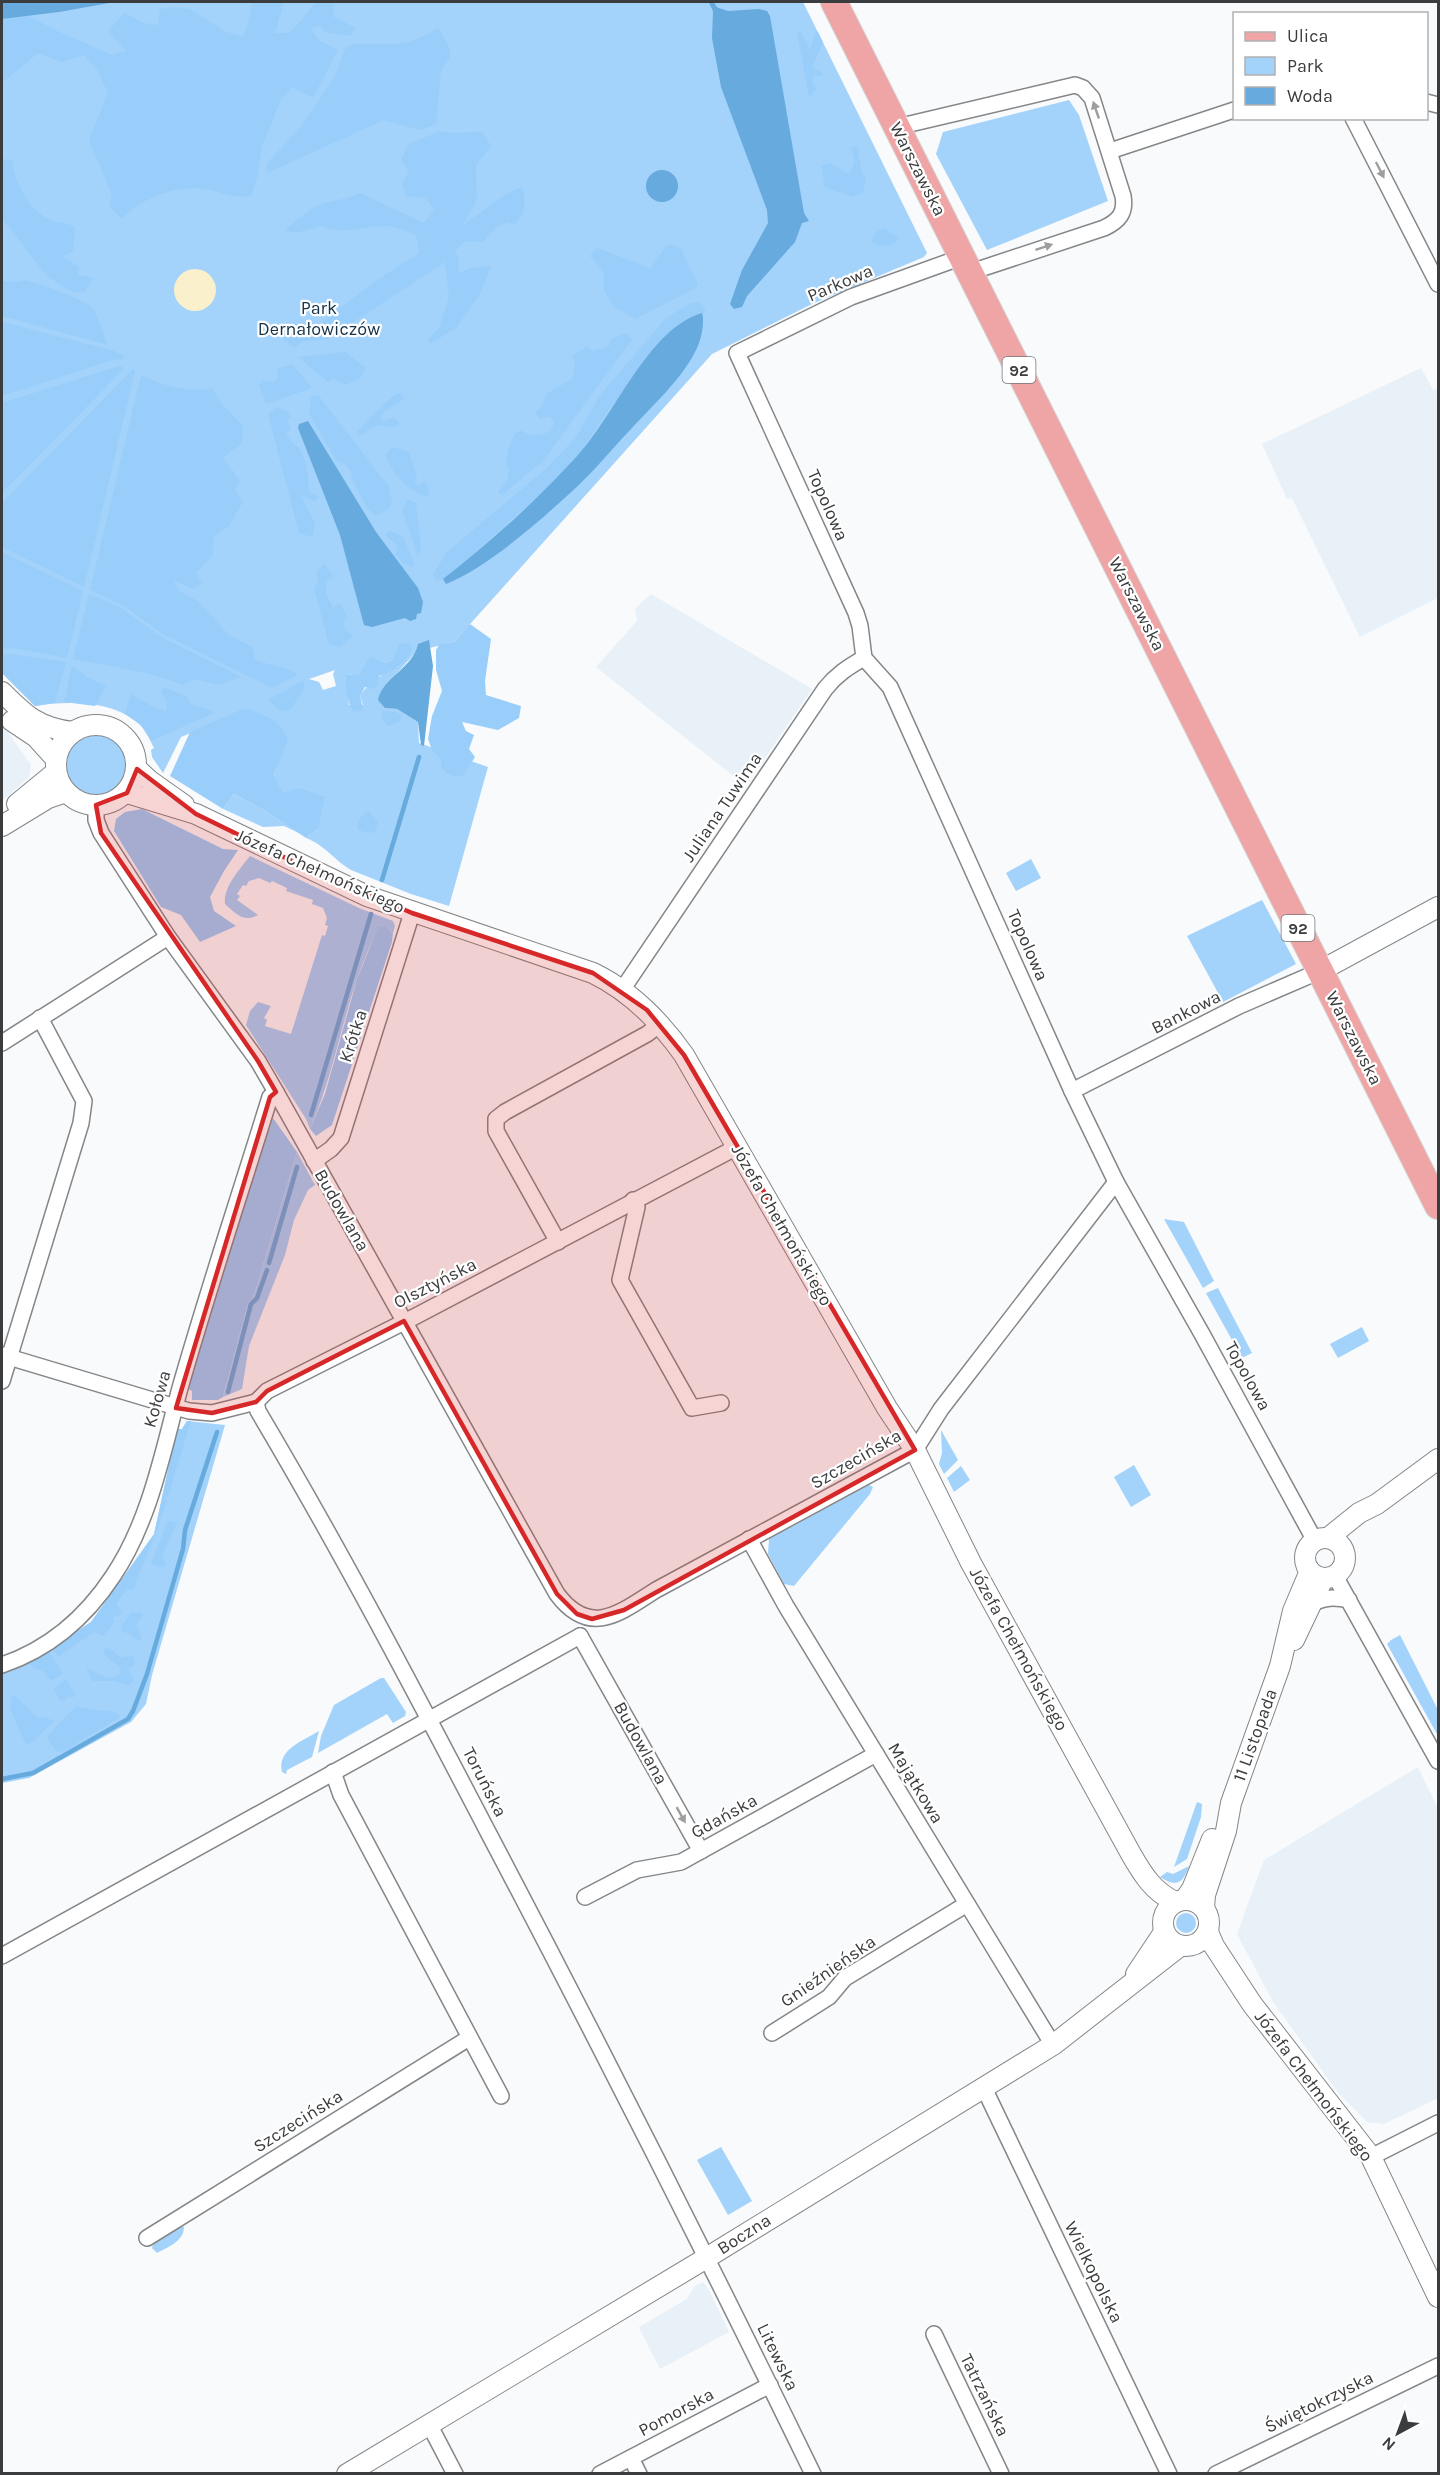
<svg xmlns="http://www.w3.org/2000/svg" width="1440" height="2475" font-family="Karla,sans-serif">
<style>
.built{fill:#e8f0f8}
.green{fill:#a3d2fb;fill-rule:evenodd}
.forest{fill:#9acefa}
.sand{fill:#faf0cb}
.water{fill:#66aade}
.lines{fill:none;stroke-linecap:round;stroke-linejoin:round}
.stream{stroke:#66aade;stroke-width:4.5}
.minor-casing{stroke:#848688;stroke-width:18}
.tertiary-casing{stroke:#848688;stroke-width:22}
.primary-casing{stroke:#d4d4d4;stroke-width:28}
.minor{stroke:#fff;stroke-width:15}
.tertiary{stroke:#fff;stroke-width:20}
.primary{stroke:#efa4a5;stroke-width:26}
.oneway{fill:#9d9e9e}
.marked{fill:#d62828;fill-opacity:0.2;stroke:#d62828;stroke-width:4.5;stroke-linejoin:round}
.labels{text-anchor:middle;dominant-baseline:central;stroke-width:4.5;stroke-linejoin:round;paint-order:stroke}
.shield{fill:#fff;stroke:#767677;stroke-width:1.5}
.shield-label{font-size:16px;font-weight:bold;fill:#3b3c3d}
.street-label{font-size:18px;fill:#3b3c3d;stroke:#fff}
.park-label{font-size:18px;fill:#153147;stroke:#fff}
</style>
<rect width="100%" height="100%" fill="#f8fafc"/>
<!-- built -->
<g class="built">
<polygon points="1421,368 1433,390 1438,389 1438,598 1360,637 1292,498 1287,499 1262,444"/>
<polygon points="651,594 812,689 746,786 596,667 637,621 635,609"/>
<polygon points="2,724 31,765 29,777 2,801"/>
<polygon points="1418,1767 1438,1809 1438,2098 1384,2124 1367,2122 1339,2094 1273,2002 1237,1934 1264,1860"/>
<polygon points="703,2282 708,2288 729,2332 660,2369 639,2327 687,2299 695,2286"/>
</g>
<!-- green -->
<g class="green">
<path d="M2,2H803L927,253L924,257L812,304L712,354L454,642L417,651L388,683L385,708L397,709L418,722L419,743L488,767L449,906L411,894L351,870C334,860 326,846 306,838L318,829L283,794L274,774L277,766L247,709L181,737L163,773L152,757L151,750L154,748C150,740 146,730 139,724C113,700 67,701 35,706L2,673ZM395,659L404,660C389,672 370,679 360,696L363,705H349L345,679L347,675L354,674L358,677L366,662L377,660L385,663ZM335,670L333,674L336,686L323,690L319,682L309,679Z"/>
<polygon points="1069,100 1079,115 1108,201 987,250 936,154 943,132"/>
<circle cx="95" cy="765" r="31"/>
<polygon points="234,794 267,812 299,833 284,826 263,827 223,809"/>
<path d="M250,856L359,908L393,921L395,926L393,933L387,927L378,928C371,944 363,961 357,979C340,1030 332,1078 310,1129L306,1119L246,1025L250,1011L258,1002L271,1006L264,1018L267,1020L265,1026L291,1034L322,935L325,936L328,926L325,925L327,918L323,908L312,904L313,900L286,891L287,888L272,881L270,883L259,878L249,881L246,886L243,885L237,894L240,896L237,900L258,915C244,923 236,914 225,904C223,887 240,869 250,856Z"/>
<polygon points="1031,859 1041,878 1016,891 1006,873"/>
<polygon points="1262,900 1296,964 1223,1002 1187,936"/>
<polygon points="297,1152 315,1185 308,1190 294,1220 285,1255 249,1346 242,1389 223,1397 248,1304 254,1295"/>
<polygon points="1164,1219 1184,1222 1214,1281 1203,1288"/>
<polygon points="1218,1288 1252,1353 1242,1358 1207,1295 1206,1293"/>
<polygon points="1362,1327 1369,1341 1338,1358 1330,1344"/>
<polygon points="187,1421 225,1425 152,1675 146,1704 131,1722 29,1778 2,1783 2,1674 21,1667 91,1622 154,1535 177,1429 182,1429"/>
<polygon points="941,1430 958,1460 944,1474 939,1464 942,1453"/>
<polygon points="1134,1465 1151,1495 1131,1507 1114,1477"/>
<polygon points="961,1466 970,1480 954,1492 947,1478"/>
<polygon points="869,1485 873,1487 870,1494 794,1586 784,1584 768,1554 769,1539"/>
<polygon points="1400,1635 1438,1710 1438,1736 1387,1644 1391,1640"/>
<polygon points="381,1678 384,1678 406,1712 405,1716 393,1723 387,1714 318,1753 321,1736 334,1705"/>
<path d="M319,1731L312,1757L287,1770L286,1774L282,1772C277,1749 303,1741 319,1731Z"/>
<polygon points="1197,1802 1202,1804 1201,1817 1187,1859 1174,1867"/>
<path d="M1189,1866C1183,1883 1177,1888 1160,1877L1167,1872L1173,1874Z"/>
<circle cx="1186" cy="1923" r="10"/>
<polygon points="721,2147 752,2201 728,2215 697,2160"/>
<path d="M180,2226L184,2227C184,2241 168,2247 157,2253L152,2248L154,2241Z"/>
</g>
<!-- forest -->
<g class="forest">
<path d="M252,2H284L275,33H289C301,23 306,12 316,2H333L334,17L356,28L350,36L325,32L319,26L311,29L320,41L338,50L313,98L292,87L281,99L262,146L257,178L251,196C236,199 224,193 210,190C178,183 144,197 121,219L109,205L112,195L89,140L108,93L97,70L84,55L62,62L38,53L2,83V19L29,16L53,29L112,55L127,51L108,31L124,13L144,23L158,25L160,9L176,7L190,9L226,32L243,36L248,24Z"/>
<path d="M438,27L450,49V57L441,71L436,124L419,130L384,120L267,173V163L299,129L334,78L345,49L351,44C388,43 406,50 438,27Z"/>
<polygon points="801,32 810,50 816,32 818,32 823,42 813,65 814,69 822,72 822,77 814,75 812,82 816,89 809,97 797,33"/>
<path d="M440,131L451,133L482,132L491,146L476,165L477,199L463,225L506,194L522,187C526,202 526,215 514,225L507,222L494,229L484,241L464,242L455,251L458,258L459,273L470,268L491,266L479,296L456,328L430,344L428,339L439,328L449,297L445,262L328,339L303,341L294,348L283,339L284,335L281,331L284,325C295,320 307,329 319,325L371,284L419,253L416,235C408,232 398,227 388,226C366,225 341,236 321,226L296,233L285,230C297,220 308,209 322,204C335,199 348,200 360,193L424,223L434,210L425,198L406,196L402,184L409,171L401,159L409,144Z"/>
<polygon points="857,146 862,173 866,179 863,192 852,197 825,187 821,166 830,163 849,174 855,162 851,148"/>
<path d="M2,159L12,160C14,182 30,213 53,221C61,224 67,222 75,227L73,251L62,257L79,267L78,275L94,278L85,291L77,293C35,277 32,249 2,220Z"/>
<path d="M884,228L900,239C890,246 883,249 872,242C874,234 876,230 884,228Z"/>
<polygon points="672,244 681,249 698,285 696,288 635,319 613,306 604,291 604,272 590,256 597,248 650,268 666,246"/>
<path d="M26,280C39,284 90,301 94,310C100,321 103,334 108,345L2,316V281L16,282Z"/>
<polygon points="699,302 706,312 689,319 610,408 581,452 552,483 461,565 443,579 436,581 433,574 447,552 548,467 577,436 600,395 665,319 689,304"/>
<polygon points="2,322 115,351 117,354 121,353 124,358 122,360 116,359 2,396"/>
<polygon points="627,333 632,340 542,462 502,495 498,492 508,479 509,471 506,462 508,450 514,435 520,430 532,436 550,432 554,423 550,417 539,419 535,413 542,406 546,394 572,379 575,365 572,356 587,347 593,351 609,346 611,339"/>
<polygon points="345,352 366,368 359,379 345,385 333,379 328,382 298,357"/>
<polygon points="292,364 312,388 266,404 259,385 264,380 274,382 278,377 277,372 279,368"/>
<polygon points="119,366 124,368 123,370 2,493 2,403"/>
<polygon points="133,369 135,371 84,587 2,547 2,503"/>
<path d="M141,375C164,386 188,393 212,388L221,403L243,426L242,443L223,458L240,480L235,490L243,502L228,527L214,536L212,556L196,573L202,583L193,589L174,580L178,590L198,601L229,635L252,647L255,660C267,665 289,667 298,675L272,688L163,634L124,606L90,590Z"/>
<path d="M398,393L401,394L404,399L385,411L380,418L384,421L394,417L399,424L392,428L377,425L360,436L357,432C371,418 382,404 398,393Z"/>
<polygon points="318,395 389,487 392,503 388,510 376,516 367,508 351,477 352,473 347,466 336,460 309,413 311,397"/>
<path d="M277,407L288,412L291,418L287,419L291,429L286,434L294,445H297C307,459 308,474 309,491L319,497L314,501L302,495L305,505L315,523L312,537L299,533L268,414Z"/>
<path d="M392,447L409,452L417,477L414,482L419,485L425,481L430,492L426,497C406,488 394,476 385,455Z"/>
<polygon points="408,499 416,503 421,551 418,556 402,510"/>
<polygon points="390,530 404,538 414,564 412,567 403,563 395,553 398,546 385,535"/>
<polygon points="2,552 83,591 67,658 14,648 2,649"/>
<polygon points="324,563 333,576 327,581 326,593 333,608 340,603 346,614 343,627 353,636 340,647 329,644 314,588 318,583 316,573"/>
<polygon points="89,594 120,607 161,637 241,677 219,685 193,679 184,685 151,674 73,659"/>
<path d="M470,624L491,639L485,681L486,695L521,706L519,718L498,730L462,722L466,731L474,735L469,749L475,757L463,776C455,778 447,774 441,768V759L432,750L428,739L432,716L442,691L436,670V650L439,645L454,642Z"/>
<path d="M408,643L412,647C411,660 392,672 379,676L376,689L365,687L360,696L363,709L358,712L353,711C348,703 343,685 346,675L354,674L358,676L367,660L372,657L385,663L394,659L399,644Z"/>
<polygon points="11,654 66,662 55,703 35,706 2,673 2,655"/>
<polygon points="72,666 87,677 106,686 95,706 64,702"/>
<path d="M303,681L305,689C298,696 296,704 288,711L279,710L268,700Z"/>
<path d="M163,687L188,697L190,703C199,708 204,706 214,713L151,741L141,725L125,714L131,694L155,708L166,711L167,700L160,693Z"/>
<path d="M245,708C264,715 279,719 288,739L274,774L283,793L299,788L325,797L318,829L306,838L267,812L234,794L223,809L170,776L190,732Z"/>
<polygon points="383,711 396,712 402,715 399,722 387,726 381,716"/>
<polygon points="142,809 223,849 238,850 224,871 210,897 214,911 236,926 200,942 181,915 161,907 114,831 116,819 125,812"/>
<path d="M369,811L378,822L375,832L368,833L358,830C357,820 360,816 369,811Z"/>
<polygon points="378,927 387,927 393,933 392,942 332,1125 316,1136 310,1129 325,1094 357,979"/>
<polygon points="273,1118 297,1152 254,1295 248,1304 223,1397 218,1400 192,1400 192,1391 183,1386"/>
<polygon points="187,1421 191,1421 168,1496 165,1495 164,1499 167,1500 156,1533 133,1590 127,1589 116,1604 122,1611 118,1617 115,1615 113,1619 115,1621 103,1636 94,1632 58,1657 52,1648 91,1622 154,1534 177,1429 182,1429"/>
<polygon points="168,1521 177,1523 162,1556 166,1564 164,1567 155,1566 151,1563"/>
<polygon points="138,1612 143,1615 136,1625 142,1638 139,1641 130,1634 123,1632 121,1626 131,1613"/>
<path d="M105,1648L110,1649L122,1658L130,1655L135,1659L134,1665L128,1669L134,1681L128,1685L115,1681H92L86,1667C98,1673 110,1683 121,1673L120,1667L104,1655Z"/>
<polygon points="48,1650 63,1674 52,1680 49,1679 43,1671 37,1670 28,1663"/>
<polygon points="66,1679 75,1694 74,1697 67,1697 65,1701 59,1700 54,1688"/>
<polygon points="15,1696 38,1718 45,1717 54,1721 36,1739 26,1745 10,1708 12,1703 10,1697"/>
<polygon points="75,1707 115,1712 120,1717 63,1752 56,1751 47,1738 49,1734"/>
</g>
<!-- sand -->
<circle class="sand" cx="195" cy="290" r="21"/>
<!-- water -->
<g class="water">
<polygon points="2,2 115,2 59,12 2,19"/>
<polygon points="710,5 728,11 759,9 767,11 770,16 804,213 809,221 802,223 795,242 747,296 742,307 734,309 730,304 742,270 768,223 767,210 721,87 712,38 713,11"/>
<circle cx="662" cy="186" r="16"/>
<path d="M702,313C705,323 701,341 695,352C680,381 653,405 631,429C610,451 591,475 568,495C535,525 486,568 446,584L443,579C491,542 537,500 578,455C615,415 648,329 702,313Z"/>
<polygon points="308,421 376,532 418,588 423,602 421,613 417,614 416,619 410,621 405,618 372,627 364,625 340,535 298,428 299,424"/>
<path d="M429,640L433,666L424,746L421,745L418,722L397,709L385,708L378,700C382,678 414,667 418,644Z"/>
</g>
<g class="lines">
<!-- stream -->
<g class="stream">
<polyline points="711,2 716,10"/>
<polyline points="382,880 419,757"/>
<polyline points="311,1115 371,914"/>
<polyline points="269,1263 297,1167"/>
<polyline points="228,1392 251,1304 257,1298 267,1270"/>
<polyline points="2,1779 33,1773 128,1719 133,1711 147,1674 183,1549 185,1530 217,1432"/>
</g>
<!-- minor casing -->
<g class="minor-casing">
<g id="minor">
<polyline points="1426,102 1438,105"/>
<polyline points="1353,118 1438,284"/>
<path d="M897,127L1075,85L1083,88L1092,98L1123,196C1126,213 1119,221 1104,228L971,272"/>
<polyline points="1110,151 1234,110"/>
<polyline points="962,257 851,297 737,353 856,613 860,626 864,658 890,687 1072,1091 1116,1182 1202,1334 1315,1541"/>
<path d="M96,805V820L101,833L168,937L258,1061L276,1092L557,1594C590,1638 620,1613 656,1590L915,1450L941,1409L1116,1182"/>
<path d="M622,990L825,689C836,675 848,667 864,658"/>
<polyline points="2,1043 168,937"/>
<polyline points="1072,1091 1239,1006 1320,971"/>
<polyline points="314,1161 331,1149 341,1138 412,913"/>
<polyline points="633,1200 637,1207 620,1280 692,1408 721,1403"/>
<polyline points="558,1242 496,1131 496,1119 505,1112 647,1034 660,1024"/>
<polyline points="2,1355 189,1411 212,1413 256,1402"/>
<polyline points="2,1381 81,1123 84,1101 40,1018"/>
<path d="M256,1402L258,1411C340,1549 415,1692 489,1834C600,2045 708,2258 813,2474"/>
<polyline points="256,1402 267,1391 416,1316 737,1147"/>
<polyline points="749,1539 786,1606 1053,2045"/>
<polyline points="1335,1576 1438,1761"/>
<path d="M1311,1604C1325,1597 1334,1597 1349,1600"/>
<polyline points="580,1636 701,1851"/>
<path d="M2,1665C49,1649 86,1617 113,1576C150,1521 163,1451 180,1388C208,1290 240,1194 270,1097L276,1092"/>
<polyline points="333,1772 341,1795 501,2096"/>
<polyline points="585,1897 637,1870 681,1862 876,1754"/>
<polyline points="2,1956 580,1636"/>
<polyline points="772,2033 829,1997 845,1978 967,1904"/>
<polyline points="984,2088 1169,2474"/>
<polyline points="1371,2157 1438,2123"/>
<polyline points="147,2238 469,2038"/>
<polyline points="934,2334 1001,2474"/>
<polyline points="429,2424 455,2474"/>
<polyline points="631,2458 639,2474"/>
<polyline points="600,2474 770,2385"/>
<polyline points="1216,2474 1438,2366"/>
</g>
</g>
<!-- tertiary casing -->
<g class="tertiary-casing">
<g id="tertiary">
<path d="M2,692C25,715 38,728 73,732"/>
<polyline points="12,721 36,737 55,758"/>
<circle cx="96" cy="765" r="40"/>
<polyline points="137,769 150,781 184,805"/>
<path d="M127,793L196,814L367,896L593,973C632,992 660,1021 684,1055L887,1408L915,1450L971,1563L1131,1854C1143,1875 1153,1891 1175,1902"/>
<polyline points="17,804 56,772"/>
<polyline points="2,826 48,798 66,792"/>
<polyline points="1320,971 1438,907"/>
<circle cx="1325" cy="1558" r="20"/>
<polyline points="1328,1538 1359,1513 1377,1504 1438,1459"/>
<polyline points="1294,1640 1323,1579"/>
<polyline points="1185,1899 1192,1889 1212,1839"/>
<circle cx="1186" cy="1923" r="23"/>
<polyline points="1204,1908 1205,1895 1226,1831 1231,1803 1280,1666 1293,1611 1310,1571"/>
<polyline points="1208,1932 1214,1946 1252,2004 1371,2157 1438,2297"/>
<polyline points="1136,1974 1164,1932"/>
<polyline points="347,2474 708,2257 1053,2045 1180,1946"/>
</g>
</g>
<!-- primary casing -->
<g class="primary-casing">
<polyline id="primary" points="834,2 1438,1206"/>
</g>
<!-- minor -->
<use href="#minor" class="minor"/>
<!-- tertiary -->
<use href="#tertiary" class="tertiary"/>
<!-- primary -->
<use href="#primary" class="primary"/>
</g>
<!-- one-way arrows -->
<defs><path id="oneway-solid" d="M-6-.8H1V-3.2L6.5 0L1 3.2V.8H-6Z" transform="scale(1.5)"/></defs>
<g class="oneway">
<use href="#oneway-solid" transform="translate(1096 110) rotate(-109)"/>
<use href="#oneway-solid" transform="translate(1380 170) rotate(63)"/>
<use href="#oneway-solid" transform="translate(1044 247) rotate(-18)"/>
<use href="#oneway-solid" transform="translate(681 1815) rotate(61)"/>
</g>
<!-- marked area -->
<path class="marked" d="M137,769L196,814L290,860L412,913L593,973L647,1010L684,1055L915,1450L624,1610L592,1619L577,1614L557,1594L404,1321L267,1391L256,1402L212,1413L176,1408L270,1097L276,1092L258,1061L101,833L96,805L127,793Z"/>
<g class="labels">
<!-- shield labels -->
<g class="shield">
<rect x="1002.5" y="357" width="33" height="26" rx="4.5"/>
<rect x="1281.5" y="915" width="33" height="26" rx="4.5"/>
</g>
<g class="shield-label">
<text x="1019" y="370">92</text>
<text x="1298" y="928">92</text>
</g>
<!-- street labels -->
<g class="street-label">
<text transform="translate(918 169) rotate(63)">Warszawska</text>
<text transform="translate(840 283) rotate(-23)">Parkowa</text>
<text transform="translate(828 505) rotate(66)">Topolowa</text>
<text transform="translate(1137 604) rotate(63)">Warszawska</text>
<text transform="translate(722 807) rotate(-56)">Juliana Tuwima</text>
<text transform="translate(320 871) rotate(24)">Józefa Chełmońskiego</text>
<text transform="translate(1028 945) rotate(66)">Topolowa</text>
<text transform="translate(1186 1012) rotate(-27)">Bankowa</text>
<text transform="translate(353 1036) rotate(-72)">Krótka</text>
<text transform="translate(1354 1038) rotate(63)">Warszawska</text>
<text transform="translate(342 1210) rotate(60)">Budowlana</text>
<text transform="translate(782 1225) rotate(60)">Józefa Chełmońskiego</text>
<text transform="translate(435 1283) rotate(-27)">Olsztyńska</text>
<text transform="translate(1248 1376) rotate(61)">Topolowa</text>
<text transform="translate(157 1399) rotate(-74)">Kołowa</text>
<text transform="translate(856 1459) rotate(-30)">Szczecińska</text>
<text transform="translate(1019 1649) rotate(61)">Józefa Chełmońskiego</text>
<text transform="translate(1255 1735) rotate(-70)">11 Listopada</text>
<text transform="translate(641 1743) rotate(61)">Budowlana</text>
<text transform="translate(485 1782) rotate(63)">Toruńska</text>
<text transform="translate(916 1783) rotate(59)">Majątkowa</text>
<text transform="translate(724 1816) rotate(-29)">Gdańska</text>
<text transform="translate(828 1971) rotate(-35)">Gnieźnieńska</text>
<text transform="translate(1314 2086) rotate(53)">Józefa Chełmońskiego</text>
<text transform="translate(298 2121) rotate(-32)">Szczecińska</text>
<text transform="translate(744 2234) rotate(-32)">Boczna</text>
<text transform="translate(1094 2272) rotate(64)">Wielkopolska</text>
<text transform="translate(778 2357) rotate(64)">Litewska</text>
<text transform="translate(985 2395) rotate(64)">Tatrzańska</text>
<text transform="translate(1319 2402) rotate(-26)">Świętokrzyska</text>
<text transform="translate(676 2412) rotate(-28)">Pomorska</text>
</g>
<!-- park labels -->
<g class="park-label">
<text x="319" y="308">Park<tspan x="319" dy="21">Dernałowiczów</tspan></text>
</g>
</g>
<!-- border -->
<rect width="1440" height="2475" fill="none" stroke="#3b3c3d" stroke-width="6"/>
<!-- legend -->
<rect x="1233" y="12" width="195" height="108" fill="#ffffff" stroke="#b1b1b1" stroke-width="1.5"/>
<rect x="1245" y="32" width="30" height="9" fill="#efa4a5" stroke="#b1b1b1" stroke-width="1.5"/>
<text x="1287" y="42" font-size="18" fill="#3b3c3d">Ulica</text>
<rect x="1245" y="57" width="30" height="18" fill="#a3d2fb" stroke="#b1b1b1" stroke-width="1.5"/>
<text x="1287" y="72" font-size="18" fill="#3b3c3d">Park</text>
<rect x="1245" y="87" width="30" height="18" fill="#66aade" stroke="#b1b1b1" stroke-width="1.5"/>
<text x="1287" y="102" font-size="18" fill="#3b3c3d">Woda</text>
<!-- north arrow -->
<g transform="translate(1398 2433) rotate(221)" stroke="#ffffff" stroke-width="4.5" paint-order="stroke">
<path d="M0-4.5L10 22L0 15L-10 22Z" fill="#3b3c3d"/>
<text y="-9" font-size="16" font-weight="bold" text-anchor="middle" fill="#3b3c3d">N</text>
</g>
</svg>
